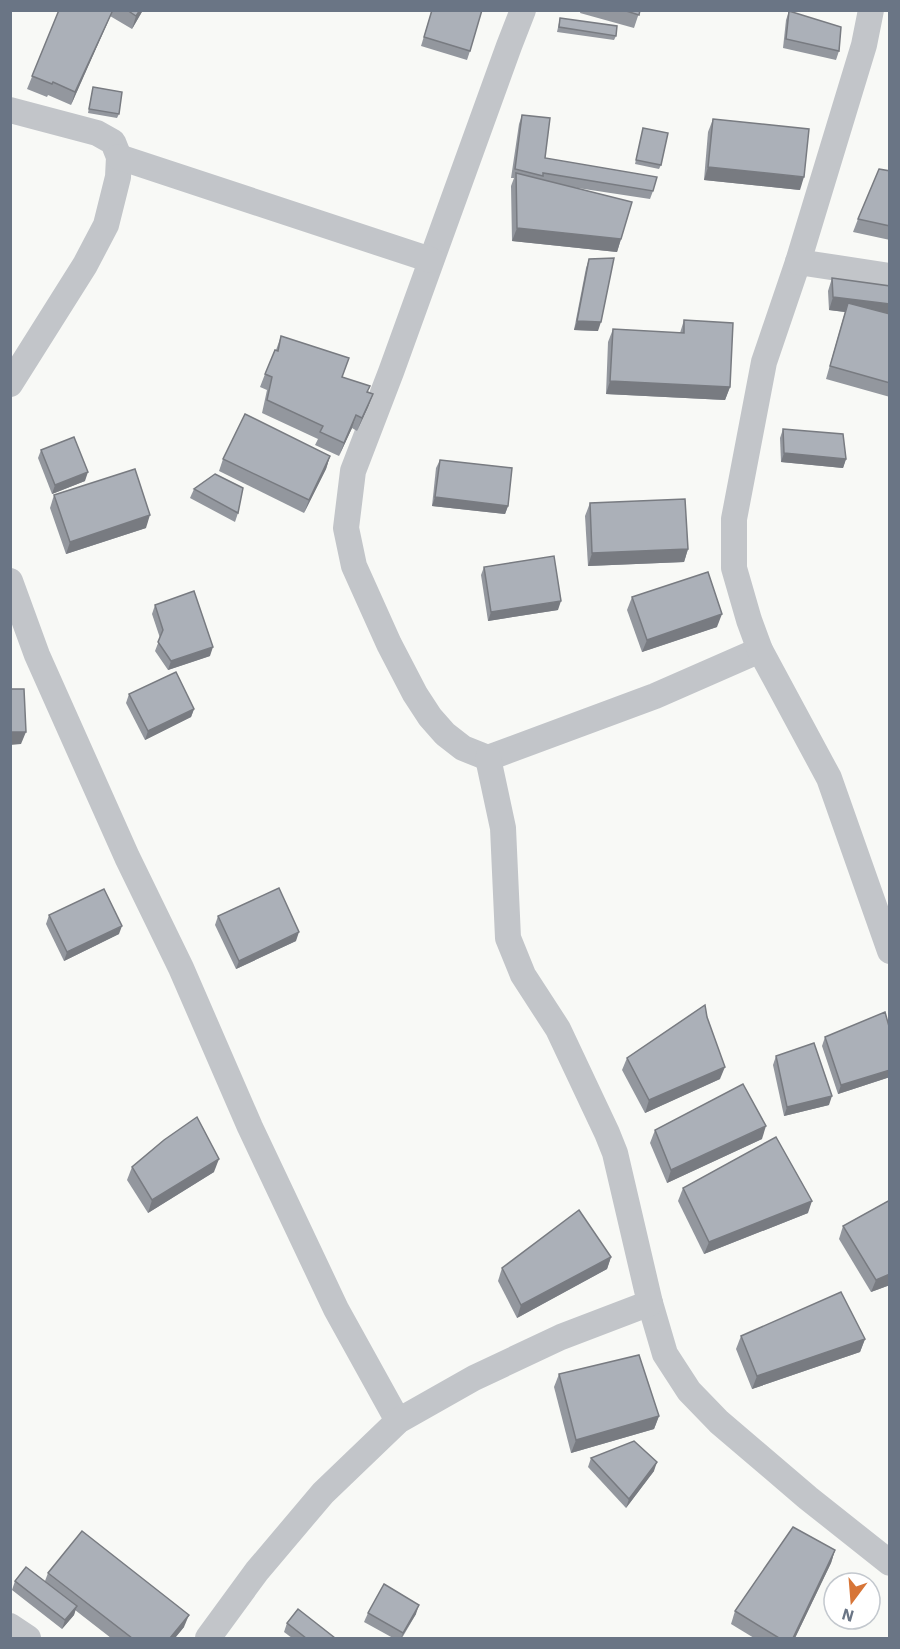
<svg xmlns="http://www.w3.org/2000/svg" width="900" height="1649" font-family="'IBM Plex Sans',sans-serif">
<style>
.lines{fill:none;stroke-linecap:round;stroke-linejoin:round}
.street{stroke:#c2c5c9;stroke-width:26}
.wall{fill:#93979e}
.shaded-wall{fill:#787b81}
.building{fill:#abb0b8;stroke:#787b81;stroke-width:1.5}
</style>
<rect width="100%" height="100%" fill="#f8f9f6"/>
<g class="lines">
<!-- street -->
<g class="street">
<polyline points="523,10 509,46 391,372 353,471 346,528 354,566 389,644 415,694 430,717 445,734 463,748 488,758 655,696 760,650"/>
<polyline points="871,10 864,45 798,262 764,362 734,519 734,568 749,620 760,650 829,778 890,951"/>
<polyline points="10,110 97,133 113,142 119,157 118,177 106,225 85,265 10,384"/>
<polyline points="119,157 431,260"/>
<polyline points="798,262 890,276"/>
<polyline points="10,581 37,655 127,857 181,968 250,1127 336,1309 398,1421"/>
<polyline points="650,1303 665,1354 689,1391 719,1422 808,1498 890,1563"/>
<polyline points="10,1626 28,1638"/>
<polyline points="208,1638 257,1571 323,1493 398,1421 474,1378 561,1337 650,1303 615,1153 607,1133 558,1029 523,975 508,938 503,828 488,758"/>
</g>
</g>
<!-- wall -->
<g class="wall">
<polygon points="59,10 143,10 132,29 110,16 71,105 48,95 47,97 27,89"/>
<polygon points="432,10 470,51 467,60 421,46"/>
<polygon points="581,10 640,10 634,28 580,13"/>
<polygon points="789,11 839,51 836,60 783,48 786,20"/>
<polygon points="560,18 616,36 614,40 557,32"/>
<polygon points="93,87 119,114 117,118 88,113"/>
<polygon points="522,115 545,158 653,191 650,199 571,187 621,239 617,252 512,241 511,186 514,178 511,178 519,124"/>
<polygon points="713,119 800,190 704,180 708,132"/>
<polygon points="643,128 661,165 659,169 635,164"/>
<polygon points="890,171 890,240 853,232 858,219"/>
<polygon points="589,259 598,331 574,330 586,268"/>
<polygon points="832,278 890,286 890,397 826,379 845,312 829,310 828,291"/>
<polygon points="684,320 730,387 725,400 606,394 608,342 613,329 680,333"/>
<polygon points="281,336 342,377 373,394 368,407 357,431 352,428 339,456 315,445 318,439 262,413 267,390 260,387 265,374 276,350"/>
<polygon points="783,429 846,459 843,468 781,462 780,438"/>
<polygon points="41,450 85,481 52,494 38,458"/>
<polygon points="330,456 326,469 304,513 219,471 223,459"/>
<polygon points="440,460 508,506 505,514 432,506 436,468"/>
<polygon points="194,489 238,513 235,522 190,498"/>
<polygon points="54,495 146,528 66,554 50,508"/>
<polygon points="590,503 688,549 684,562 588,566 585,516"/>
<polygon points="484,567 558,610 488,621 481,575"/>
<polygon points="632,597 717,627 642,652 627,610"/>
<polygon points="155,605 210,656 168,670 155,651 160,638 152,614"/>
<polygon points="129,694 194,709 191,717 145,740 126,703"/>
<polygon points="49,915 119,934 64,961 46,924"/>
<polygon points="218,916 296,941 236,969 215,925"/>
<polygon points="890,1030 890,1077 838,1094 822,1046 825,1037"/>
<polygon points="776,1056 829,1105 784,1116 773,1065"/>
<polygon points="627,1058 720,1079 645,1113 622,1070"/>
<polygon points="655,1130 762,1139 667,1183 650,1143"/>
<polygon points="132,1167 214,1172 148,1213 127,1180"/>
<polygon points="683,1188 808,1213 704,1254 678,1201"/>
<polygon points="890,1200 890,1285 871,1292 839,1239 843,1226"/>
<polygon points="611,1257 607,1269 517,1318 498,1281 502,1268"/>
<polygon points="741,1336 865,1339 860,1352 752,1389 736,1349"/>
<polygon points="559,1374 659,1416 654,1429 571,1453 554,1387"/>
<polygon points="591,1458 654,1471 626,1508 588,1467"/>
<polygon points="835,1550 831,1563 795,1638 754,1638 731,1624 735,1611"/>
<polygon points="48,1573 184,1627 175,1638 111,1638 75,1610 74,1615 62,1629 12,1590 15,1581 45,1581"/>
<polygon points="368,1613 416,1614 402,1638 393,1638 364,1622"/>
<polygon points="287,1623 335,1638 292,1638 284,1632"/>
</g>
<!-- shaded-wall -->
<g class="shaded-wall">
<polygon points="140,10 143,10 132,29 136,16"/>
<polygon points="112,12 107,24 71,105 75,92"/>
<polygon points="708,167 804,177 800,190 704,180"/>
<polygon points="517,228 621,239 617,252 512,241"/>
<polygon points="833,297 890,304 890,317 848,303 845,312 829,310"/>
<polygon points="577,321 601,322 598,331 574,330"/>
<polygon points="610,381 730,387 725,400 606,394"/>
<polygon points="373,394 368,407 357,431 362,418"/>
<polygon points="356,415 352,428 339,456 344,443"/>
<polygon points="784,453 846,459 843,468 781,462"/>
<polygon points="330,456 326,469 304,513 309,500"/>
<polygon points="88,472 85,481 52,494 55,485"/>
<polygon points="435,497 508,506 505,514 432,506"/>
<polygon points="150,515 146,528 66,554 70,542"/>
<polygon points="688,549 684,562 588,566 592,553"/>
<polygon points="561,601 558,610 488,621 491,612"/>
<polygon points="722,614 717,627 642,652 647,640"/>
<polygon points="213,647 210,656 168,670 171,661"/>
<polygon points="194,709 191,717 145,740 148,731"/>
<polygon points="10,732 26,732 21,744 10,745"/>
<polygon points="122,926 119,934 64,961 67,952"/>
<polygon points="299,932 296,941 236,969 239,961"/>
<polygon points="725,1067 720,1079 645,1113 649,1100"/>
<polygon points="890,1070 890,1077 838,1094 841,1085"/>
<polygon points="832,1096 829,1105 784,1116 787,1107"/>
<polygon points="766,1126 762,1139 667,1183 671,1170"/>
<polygon points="219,1159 214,1172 148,1213 152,1200"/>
<polygon points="812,1201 808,1213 704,1254 709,1242"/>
<polygon points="611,1257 607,1269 517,1318 521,1305"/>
<polygon points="890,1274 890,1285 871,1292 876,1280"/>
<polygon points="865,1339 860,1352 752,1389 757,1376"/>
<polygon points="659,1416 654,1429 571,1453 576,1440"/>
<polygon points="657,1462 654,1471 626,1508 629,1499"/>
<polygon points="835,1550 831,1563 795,1638 793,1638"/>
<polygon points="419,1605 416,1614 401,1638 403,1633"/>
<polygon points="77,1606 74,1615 62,1629 65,1620"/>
<polygon points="189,1615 184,1627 175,1638 170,1638"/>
</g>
<!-- building -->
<g class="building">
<polygon points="59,10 110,10 112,12 75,92 53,82 52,84 32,76"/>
<polygon points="127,10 140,10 136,16"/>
<polygon points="432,10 482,10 470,51 424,37"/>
<polygon points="623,10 640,10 639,15"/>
<polygon points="789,11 841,27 839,51 786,39"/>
<polygon points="560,18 617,26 616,36 559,27"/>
<polygon points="93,87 122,92 119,114 89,109"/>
<polygon points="522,115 550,118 545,158 657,177 653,191 543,173 543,176 515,169"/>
<polygon points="713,119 809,129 804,177 708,167"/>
<polygon points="643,128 668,133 661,165 636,160"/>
<polygon points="879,169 890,171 890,226 858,219"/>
<polygon points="516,173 632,202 621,239 517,228"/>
<polygon points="614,258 601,322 577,321 589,259"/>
<polygon points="832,278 890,286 890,304 833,297"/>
<polygon points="848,303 890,314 890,383 830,366"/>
<polygon points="684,320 733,323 730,387 610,381 613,329 684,333"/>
<polygon points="281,336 349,358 342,377 370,386 367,392 373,394 362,418 356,415 344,443 320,432 323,426 267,400 272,377 265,374 275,350 278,351"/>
<polygon points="245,414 330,456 309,500 223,459"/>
<polygon points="783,429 843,434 846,459 784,453"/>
<polygon points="74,437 88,472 55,485 41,450"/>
<polygon points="440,460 512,468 508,506 435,497"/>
<polygon points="135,469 150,515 70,542 54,495"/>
<polygon points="215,474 243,488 238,513 194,489"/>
<polygon points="685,499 688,549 592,553 590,503"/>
<polygon points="554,556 561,601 491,612 484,567"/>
<polygon points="708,572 722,614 647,640 632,597"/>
<polygon points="194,591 213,647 171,661 158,642 163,630 155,605"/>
<polygon points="176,672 194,709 148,731 129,694"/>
<polygon points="10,689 24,689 26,732 10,732"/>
<polygon points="279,888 299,932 239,961 218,916"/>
<polygon points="104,889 122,926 67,952 49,915"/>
<polygon points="705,1005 707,1017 725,1067 649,1100 627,1058"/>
<polygon points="885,1012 890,1030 890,1070 841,1085 825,1037"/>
<polygon points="814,1043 832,1096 787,1107 776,1056"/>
<polygon points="743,1084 766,1126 671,1170 655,1130"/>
<polygon points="197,1117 219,1159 152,1200 132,1167 164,1140"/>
<polygon points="776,1137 812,1201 709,1242 683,1188"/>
<polygon points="890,1200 890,1274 876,1280 843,1226"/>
<polygon points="579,1210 611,1257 521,1305 502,1268"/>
<polygon points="841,1292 865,1339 757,1376 741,1336"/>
<polygon points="639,1355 659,1416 576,1440 559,1374"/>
<polygon points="634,1441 657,1462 629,1499 591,1458"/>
<polygon points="793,1527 835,1550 793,1638 779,1638 735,1611"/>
<polygon points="82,1531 189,1615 170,1638 132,1638 48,1573"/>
<polygon points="26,1567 77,1606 65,1620 15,1581"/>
<polygon points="384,1584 419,1605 403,1633 368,1613"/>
<polygon points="298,1609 335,1638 306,1638 287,1623"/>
</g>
<!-- border -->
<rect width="900" height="1649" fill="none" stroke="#6a7585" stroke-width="24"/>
<!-- north arrow -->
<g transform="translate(852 1601) rotate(196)"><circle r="28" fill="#ffffff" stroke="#c3c8ce" stroke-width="1.5"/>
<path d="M0-4.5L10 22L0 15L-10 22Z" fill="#d77537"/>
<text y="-9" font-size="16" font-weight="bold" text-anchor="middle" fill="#6a7585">N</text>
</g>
</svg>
